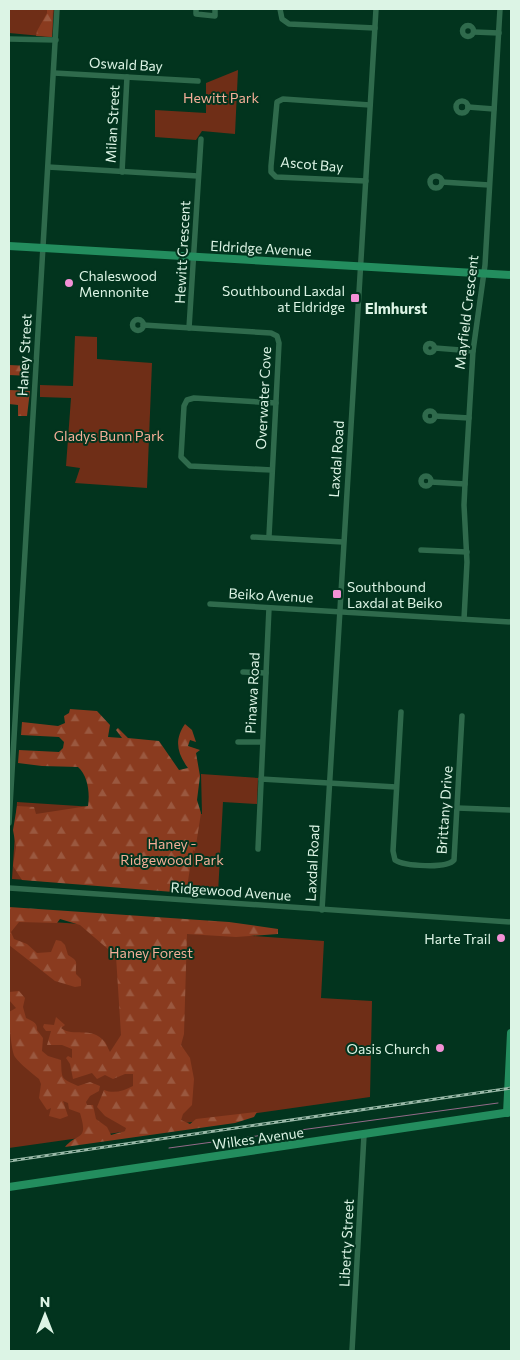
<svg xmlns="http://www.w3.org/2000/svg" width="520" height="1360" font-family="Commissioner,sans-serif">
<style>
.green{fill:#6f2e17}
.forest{fill:url(#forest-firs)}
.lines{fill:none;stroke-linecap:round;stroke-linejoin:round}
.stream{stroke:#936a89;stroke-width:1}
.street{stroke:#2f6a4c;stroke-width:5.5}
.secondary{stroke:#238d5e;stroke-width:8}
.rail-casing{stroke:#99b9a8;stroke-width:3}
.rail{stroke:#02341e;stroke-width:1;stroke-dasharray:4;stroke-linecap:butt}
.poi-dot{fill:#f391d6;stroke:#02341e;stroke-width:2}
.labels{text-anchor:middle;dominant-baseline:central;stroke-width:4;stroke-linejoin:round;paint-order:stroke}
.street-label{font-size:14px;fill:#dcf4e5;stroke:#02341e}
.park-label{font-size:14px;fill:#f3ae97;stroke:#02341e}
.poi-label{font-size:14px;fill:#dcf4e5;stroke:#02341e;text-anchor:end}
.neighbourhood-label{font-size:15px;font-weight:bold;fill:#dcf4e5;stroke:#02341e}
</style>
<defs>
<pattern id="forest-firs" width="22" height="20" patternUnits="userSpaceOnUse" patternTransform="scale(1.25)"><rect width="22" height="20" fill="#8a3b1f"/><path d="M5 1l3.5 6h-7zM16 11l3.5 6h-7z" fill="#9a583f"/></pattern>
</defs>
<rect width="100%" height="100%" fill="#02341e"/>
<!-- green -->
<g class="green">
<polygon points="9,9 54,9 52,37 9,33"/>
<polygon points="238,70 235,134 202,131 196,140 155,137 155,110 206,113 206,83"/>
<polygon points="75,336 97,337 97,359 152,363 147,488 75,483 80,468 66,466 71,398 40,397 40,385 73,386"/>
<polygon points="201,774 258,778 257,804 223,802 218,893 12,879 17,802 202,814"/>
<polygon points="9,919 324,941 321,998 372,1001 370,1097 9,1148"/>
</g>
<!-- forest -->
<g class="forest">
<polygon points="47,9 53,9 52,37 36,36 37,31 47,13"/>
<polygon points="9,365 30,366 30,376 9,375 9,390 30,391 27,416 18,416 18,405 9,404"/>
<path d="M70,709L97,711L110,725L108,737L122,738L116,730L118,728L128,738L159,741L179,770L188,768C177,753 174,740 185,724L192,730L196,742L190,740L188,746L200,750L196,753L200,776L197,800L201,813L195,851L193,850L186,893L22,880L13,866L16,847L13,830L17,806L34,807L36,814L88,806C90,793 88,776 78,767L42,766L18,763L19,750L59,752L63,748L64,742L59,737L21,735L22,722L58,726L65,723L64,716L69,713Z"/>
<path d="M9,907L229,922L278,929V934L236,937L187,934L184,1034L181,1045L190,1058L194,1079L192,1105L183,1114L181,1120L190,1124L196,1119L257,1112L254,1117L235,1123L65,1147C77,1132 89,1142 80,1113L69,1109L68,1103L63,1101L68,1116L60,1119L49,1116L51,1108L47,1110L39,1098L41,1084L39,1079C32,1073 21,1065 15,1057C11,1051 9,1020 9,1012L16,1008L9,1000V992L19,991L25,998L23,1007L26,1018C32,1021 38,1023 37,1030L43,1038L42,1051L48,1056L61,1060C62,1079 60,1078 78,1086L90,1082L100,1086L99,1091L90,1096L86,1102L87,1105H93L96,1119L107,1127L111,1135L125,1131L126,1128L105,1116L97,1107L104,1090C113,1094 124,1091 133,1086V1074H125L113,1079L105,1075L97,1079L92,1073L73,1079L70,1064L66,1058L68,1056L72,1058V1049L62,1045H47L51,1031H46L43,1027L44,1024L54,1025L56,1017L65,1025L61,1028C73,1038 91,1025 105,1042C107,1045 108,1049 110,1052L121,1035L116,956L80,925L60,919L57,923L19,922L11,932L14,939L27,944L37,953L51,952L56,940L61,941L65,945L68,955C80,962 75,962 76,974L81,979V986L75,987L55,981L9,945Z"/>
</g>
<g class="lines">
<!-- stream -->
<polyline class="stream" points="169,1148 498,1103"/>
<!-- street -->
<g class="street">
<polyline points="196,9 196,14 215,16 215,9"/>
<polyline points="280,9 282,19 289,24 375,28"/>
<circle cx="468" cy="31" r="5.5"/>
<polyline points="474,32 499,33"/>
<polyline points="9,39 56,40"/>
<polyline points="54,73 198,81"/>
<circle cx="462" cy="107" r="6"/>
<polyline points="468,107 494,109"/>
<polyline points="48,167 198,176"/>
<polyline points="122,172 127,77"/>
<circle cx="436" cy="182" r="6"/>
<polyline points="366,181 276,177 271,172 271,166 277,102 283,99 370,105"/>
<polyline points="442,182 489,185"/>
<circle cx="138" cy="325" r="5.5"/>
<polyline points="143,325 271,333 277,336 279,343 269,536"/>
<polyline points="189,328 201,139"/>
<circle cx="430" cy="348" r="4.5"/>
<polyline points="435,348 473,351"/>
<circle cx="430" cy="416" r="5"/>
<polyline points="435,416 469,418"/>
<polyline points="272,470 190,466 181,457 184,406 187,400 194,398 276,403"/>
<circle cx="426" cy="481" r="5"/>
<polyline points="431,482 465,484"/>
<polyline points="253,537 343,542"/>
<polyline points="421,550 467,552"/>
<polyline points="210,604 511,622"/>
<polyline points="464,619 467,562 464,505 465,484 473,351 485,265 500,9"/>
<polyline points="243,672 266,673"/>
<path d="M401,712L393,851L395,860C404,866 447,869 454,860L462,716"/>
<polyline points="238,742 262,742"/>
<polyline points="261,779 396,787"/>
<polyline points="457,808 511,810"/>
<polyline points="9,823 57,9"/>
<polyline points="258,849 269,608"/>
<polyline points="9,888 511,922"/>
<polyline points="322,910 376,9"/>
<polyline points="352,1351 364,1135"/>
</g>
<!-- secondary -->
<g class="secondary">
<polyline points="9,246 511,275"/>
<polyline points="507,1113 511,1033"/>
<polyline points="9,1187 511,1112"/>
</g>
<!-- rail casing -->
<g class="rail-casing">
<polyline id="rail" points="9,1161 511,1088"/>
</g>
<!-- rail -->
<use href="#rail" class="rail"/>
</g>
<!-- markers -->
<g class="poi-dot">
<circle cx="69" cy="283" r="5"/>
<rect x="350" y="293" width="10" height="10" rx="2.5"/>
<rect x="332" y="589" width="10" height="10" rx="2.5"/>
<circle cx="501" cy="938" r="5"/>
<circle cx="440" cy="1048" r="5"/>
</g>
<g class="labels">
<!-- street labels -->
<g class="street-label">
<text transform="translate(126 64) rotate(3)">Oswald Bay</text>
<text transform="translate(112 124) rotate(-87)">Milan Street</text>
<text transform="translate(312 164) rotate(5)">Ascot Bay</text>
<text transform="translate(261 248) rotate(3)">Eldridge Avenue</text>
<text transform="translate(182 252) rotate(-87)">Hewitt Crescent</text>
<text transform="translate(466 312) rotate(-83)">Mayfield Crescent</text>
<text transform="translate(24 355) rotate(-87)">Haney Street</text>
<text transform="translate(263 398) rotate(-87)">Overwater Cove</text>
<text transform="translate(336 459) rotate(-86)">Laxdal Road</text>
<text transform="translate(271 595) rotate(3)">Beiko Avenue</text>
<text transform="translate(252 693) rotate(-87)">Pinawa Road</text>
<text transform="translate(444 810) rotate(-86)">Brittany Drive</text>
<text transform="translate(312 863) rotate(-87)">Laxdal Road</text>
<text transform="translate(231 891) rotate(4)">Ridgewood Avenue</text>
<text transform="translate(258 1138) rotate(-8)">Wilkes Avenue</text>
<text transform="translate(346 1243) rotate(-87)">Liberty Street</text>
</g>
<!-- park labels -->
<g class="park-label">
<text x="221" y="97">Hewitt Park</text>
<text x="109" y="435">Gladys Bunn Park</text>
<text x="172" y="843">Haney -<tspan x="172" dy="16">Ridgewood Park</tspan></text>
<text x="151" y="952">Haney Forest</text>
</g>
<!-- poi labels -->
<g class="poi-label">
<text x="79" y="275" text-anchor="start">Chaleswood<tspan x="79" dy="16">Mennonite</tspan></text>
<text x="345" y="290">Southbound Laxdal<tspan x="345" dy="16">at Eldridge</tspan></text>
<text x="347" y="586" text-anchor="start">Southbound<tspan x="347" dy="16">Laxdal at Beiko</tspan></text>
<text x="491" y="938">Harte Trail</text>
<text x="430" y="1048">Oasis Church</text>
</g>
<!-- neighbourhood labels -->
<g class="neighbourhood-label">
<text x="396" y="308">Elmhurst</text>
</g>
</g>
<!-- border -->
<rect width="520" height="1360" fill="none" stroke="#dcf4e5" stroke-width="20"/>
<!-- north arrow -->
<g transform="translate(45 1315)" stroke="#02341e" stroke-width="4" paint-order="stroke">
<path d="M0-4L9 19L0 12L-9 19Z" fill="#dcf4e5"/>
<text y="-8" font-size="14" font-weight="bold" text-anchor="middle" fill="#dcf4e5">N</text>
</g>
</svg>
